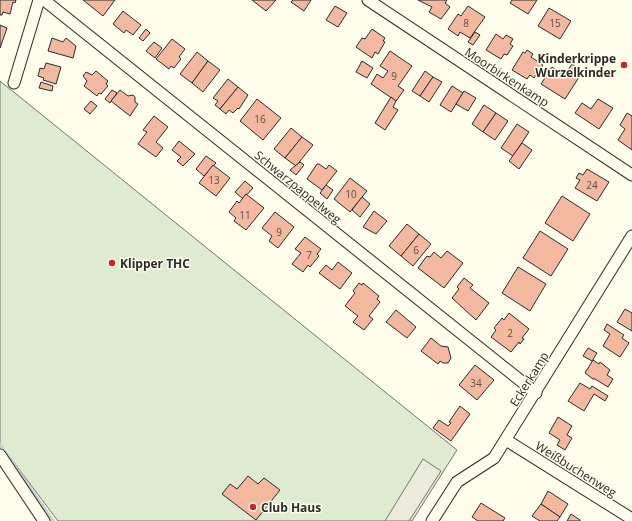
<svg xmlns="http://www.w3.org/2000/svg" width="632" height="521" font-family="'Open Sans',sans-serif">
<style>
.green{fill:#deebd1;stroke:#74746e}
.parking{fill:#eceadb;stroke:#74746e}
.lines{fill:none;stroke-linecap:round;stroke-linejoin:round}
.stream{stroke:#c7d0d0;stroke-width:3.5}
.building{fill:#f2b8a0;stroke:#2b2b2b}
.minor-casing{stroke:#2b2b2b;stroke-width:13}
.minor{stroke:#fdfbea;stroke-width:11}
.poi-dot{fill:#c62828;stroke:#fdfbea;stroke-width:1.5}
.labels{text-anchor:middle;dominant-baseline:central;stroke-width:3;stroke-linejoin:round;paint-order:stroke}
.number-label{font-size:10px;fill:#5d4e48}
.poi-label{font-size:12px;font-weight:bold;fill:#2b2b2b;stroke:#fdfbea;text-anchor:start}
.street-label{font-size:12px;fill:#2b2b2b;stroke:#fdfbea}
</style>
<rect width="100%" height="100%" fill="#fdfbea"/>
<!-- green -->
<polygon class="green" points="0,81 457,450 412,521 58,521 0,444"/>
<!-- parking -->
<polygon class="parking" points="423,459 441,471 409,521 385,521"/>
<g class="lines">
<!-- stream -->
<polyline class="stream" points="0,445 53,521"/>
</g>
<!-- building -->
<g class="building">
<polygon points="0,0 16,0 15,3 13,2 10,14 3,12 2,15 0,15"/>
<polygon points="83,0 115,0 103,16"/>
<polygon points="252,0 276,0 266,11"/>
<polygon points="293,0 311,0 304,11 291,2"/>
<polygon points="418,0 447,0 445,3 450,7 441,19 429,12 432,7"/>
<polygon points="512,0 537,0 528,14 510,3"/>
<polygon points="335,6 347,13 338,27 326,20"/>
<polygon points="468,6 485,17 470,38 460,32 458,36 448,29 458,14 461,16"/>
<polygon points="549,8 571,21 560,39 538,26"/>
<polygon points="123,11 141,25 133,35 126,30 124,33 113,24"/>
<polygon points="0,25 7,28 0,48"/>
<polygon points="146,29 150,33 143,41 139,38"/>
<polygon points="372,29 385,38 383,41 385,42 378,54 375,52 372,58 356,47 362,38 365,39"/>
<polygon points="475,32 480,35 473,45 468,42"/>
<polygon points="496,34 503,39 506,35 513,39 510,44 513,46 507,55 504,54 501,59 486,50"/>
<polygon points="52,38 63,42 66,38 76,46 73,58 48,51"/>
<polygon points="172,39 185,49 179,57 181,59 174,68 171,66 169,69 156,59"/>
<polygon points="154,42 162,48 155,58 146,51"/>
<polygon points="527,50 533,54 531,57 543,65 534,78 530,75 527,79 512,70 523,52 525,53"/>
<polygon points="390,51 412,66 398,86 404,90 396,101 371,84 377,74 383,78 388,71 380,66"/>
<polygon points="197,52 208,61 192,83 180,74"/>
<polygon points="208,61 220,70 203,92 192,83"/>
<polygon points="362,61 373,68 367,78 356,72"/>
<polygon points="46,63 61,67 56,84 43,80 44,78 38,76 40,68 44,69"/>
<polygon points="572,64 583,71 565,99 541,84 552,67 564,76"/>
<polygon points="96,71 108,81 106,84 108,86 101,94 99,93 97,96 84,86 87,81 83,76 86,72 92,75"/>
<polygon points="425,71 433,77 420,96 412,91"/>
<polygon points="433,77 442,82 429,102 420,96"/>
<polygon points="228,79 238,87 220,109 215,105 218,101 213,98"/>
<polygon points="41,82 53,86 52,91 39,88"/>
<polygon points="452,86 463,93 451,112 440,105"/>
<polygon points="238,87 248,95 239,109 238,108 233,113 229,110 226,114 220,109"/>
<polygon points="112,90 117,93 110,103 105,99"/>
<polygon points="120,90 128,96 133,95 135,97 135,102 138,104 130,116 111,101"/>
<polygon points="464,91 476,98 468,111 456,104"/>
<polygon points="391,97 396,101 393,107 398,110 385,130 375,123"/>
<polygon points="257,99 281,118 263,140 240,121"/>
<polygon points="598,99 613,108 599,129 575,113 582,103 591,109"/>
<polygon points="91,101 97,106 90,114 84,109"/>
<polygon points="484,105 496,113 483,132 472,124"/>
<polygon points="496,113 508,121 495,140 483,132"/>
<polygon points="627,113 632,116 632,150 618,140 625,129 620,125"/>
<polygon points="154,116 168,127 156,142 163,148 156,157 138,144 147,132 143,130"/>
<polygon points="517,124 529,132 513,156 501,148"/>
<polygon points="291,128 302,137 285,158 274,149"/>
<polygon points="302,137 313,145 296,166 285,158"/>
<polygon points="179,141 195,154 183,166 177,161 181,157 172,150"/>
<polygon points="522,143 532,150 519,169 509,161"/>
<polygon points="206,156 216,163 204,176 196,169"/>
<polygon points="300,162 304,165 296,175 290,170"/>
<polygon points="317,164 319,164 326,169 329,165 337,171 322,190 307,179"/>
<polygon points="213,165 230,178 216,196 199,183"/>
<polygon points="587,169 609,182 597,201 575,188 580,180 576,178 579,173 583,175"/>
<polygon points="350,178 367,191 350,212 334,199"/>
<polygon points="245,181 253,188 243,199 235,192"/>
<polygon points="326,185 333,190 327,199 320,193"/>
<polygon points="246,194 264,208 246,230 234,221 236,218 229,212 237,201 239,203"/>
<polygon points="562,196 590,214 573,241 545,223"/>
<polygon points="362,197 370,204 360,217 352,210"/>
<polygon points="374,211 387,221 376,234 363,227"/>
<polygon points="275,212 294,227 278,248 269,241 272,236 262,228"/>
<polygon points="407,224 419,234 401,256 389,246"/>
<polygon points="540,231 568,249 551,276 523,258"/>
<polygon points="419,234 431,244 413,266 401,256"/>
<polygon points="305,237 321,249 317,254 319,256 310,267 308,265 303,272 292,264 301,253 295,249"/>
<polygon points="447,251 463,263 444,288 418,268 427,256 430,257 434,252 441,258"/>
<polygon points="338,262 352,273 340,289 319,273 326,265 332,270"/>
<polygon points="518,267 546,284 530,311 502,293"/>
<polygon points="464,278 473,285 470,288 489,303 476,320 452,298 459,289 457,287"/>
<polygon points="359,283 362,285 363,283 379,296 377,299 380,302 369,316 373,319 364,330 353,322 358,316 345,306 355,293 353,291"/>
<polygon points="625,309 632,313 632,331 617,322"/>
<polygon points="396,310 416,327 407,338 386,322"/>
<polygon points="509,313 529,329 522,338 524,339 520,344 519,342 511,352 491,337 496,330 494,328 502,318 504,320"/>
<polygon points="607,324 624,335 622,338 629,343 620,357 603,346 610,334 604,330"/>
<polygon points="431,338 441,346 448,347 451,358 448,363 443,363 440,361 438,364 421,351"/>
<polygon points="588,348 597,353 592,361 583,356"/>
<polygon points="593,360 599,364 600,362 610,370 607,375 613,379 608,387 595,379 593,379 585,373"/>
<polygon points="475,365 494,380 477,400 459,385"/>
<polygon points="580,383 590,389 592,386 608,396 605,401 594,394 584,411 568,401"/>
<polygon points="460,406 470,414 451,441 433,428 439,420 448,426 451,423 449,422"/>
<polygon points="558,417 572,426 567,435 572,438 565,450 557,445 560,440 549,433"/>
<polygon points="248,476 258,484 264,478 280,490 256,520 222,494 230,484 237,489"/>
<polygon points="548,491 568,504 560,517 541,504"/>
<polygon points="481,503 505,518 503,521 478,521 472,517"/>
<polygon points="541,504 560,517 557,521 540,521 532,516"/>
<polygon points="571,514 580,520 580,521 567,521"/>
</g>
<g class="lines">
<!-- minor casing -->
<g class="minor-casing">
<g id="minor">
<polyline points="44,0 536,393"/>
<polyline points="368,0 632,175"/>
<polyline points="14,83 39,0"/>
<polyline points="506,440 632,519"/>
<polyline points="0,455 44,521"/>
<polyline points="432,521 457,482 494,458 632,236"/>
</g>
</g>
<!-- minor -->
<use href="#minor" class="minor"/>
</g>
<!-- markers -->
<g class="poi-dot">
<circle cx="624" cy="65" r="4"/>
<circle cx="112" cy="263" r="4"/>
<circle cx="253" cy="507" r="4"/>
</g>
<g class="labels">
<!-- number labels -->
<g class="number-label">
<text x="466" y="23">8</text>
<text x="555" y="23">15</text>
<text x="394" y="76">9</text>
<text x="260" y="119">16</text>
<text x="214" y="180">13</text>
<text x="592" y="185">24</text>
<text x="351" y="194">10</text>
<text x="245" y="215">11</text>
<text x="279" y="232">9</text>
<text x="416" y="250">6</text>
<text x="309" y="255">7</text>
<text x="510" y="333">2</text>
<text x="476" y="383">34</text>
</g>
<!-- poi labels -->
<g class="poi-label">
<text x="616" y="58" text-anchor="end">Kinderkrippe<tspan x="616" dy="14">Wurzelkinder</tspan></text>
<text x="120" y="263">Klipper THC</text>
<text x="261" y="507">Club Haus</text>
</g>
<!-- street labels -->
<g class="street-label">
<text transform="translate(507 77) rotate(33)">Moorbirkenkamp</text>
<text transform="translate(298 187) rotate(39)">Schwarzpappelweg</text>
<text transform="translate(529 379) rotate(-58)">Eckerkamp</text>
<text transform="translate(576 469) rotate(32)">Weißbuchenweg</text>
</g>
</g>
</svg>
